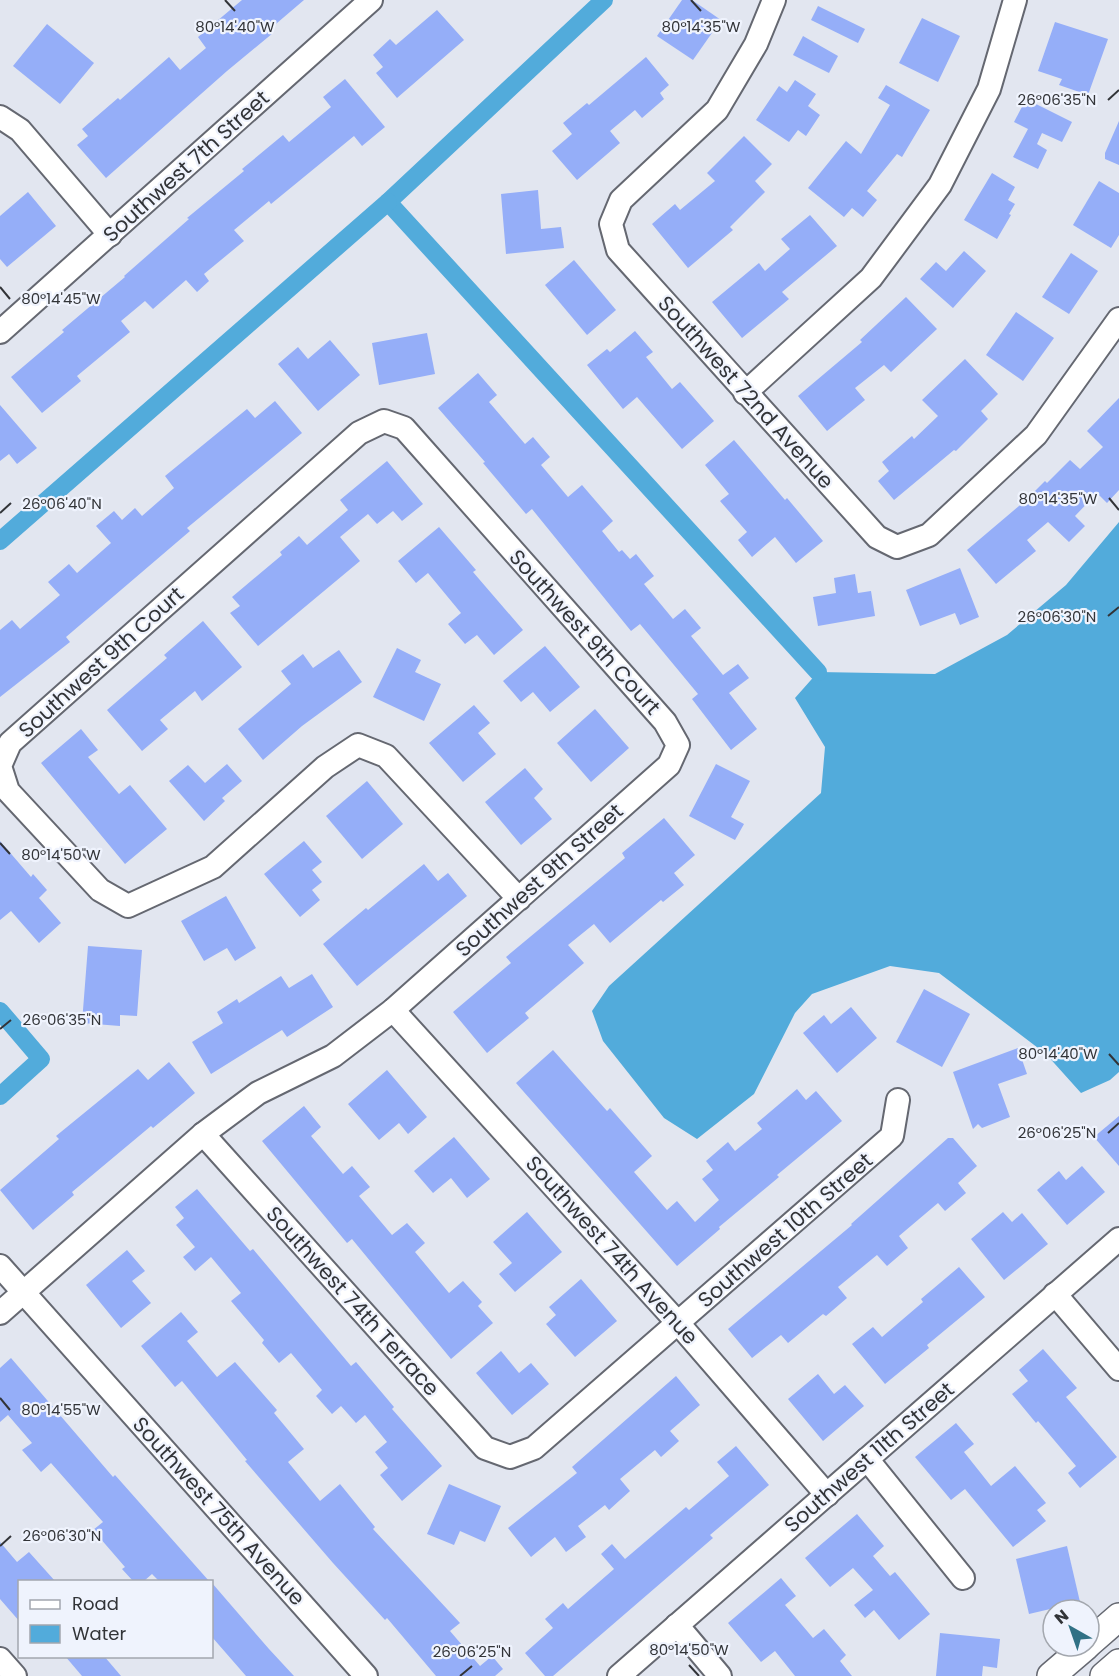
<svg xmlns="http://www.w3.org/2000/svg" width="1119" height="1676" font-family="Poppins,sans-serif">
<style>
.water{fill:#52abdb}
.lines{fill:none;stroke-linecap:round;stroke-linejoin:round}
.canal{stroke:#52abdb;stroke-width:18}
.building{fill:#95aef8}
.minor-casing{stroke:#656871;stroke-width:26}
.major-casing{stroke:#656871;stroke-width:30}
.minor{stroke:#fff;stroke-width:22}
.major{stroke:#fff;stroke-width:27}
.ticks{fill:none;stroke:#323438;stroke-width:2}
.labels{text-anchor:middle;dominant-baseline:central;stroke-width:4.5;stroke-linejoin:round;paint-order:stroke}
.street-label{font-size:21px;fill:#323438;stroke:#eff3fd}
.ticks-label{font-size:15px;text-anchor:middle;fill:#323438;stroke:#eff3fd;stroke-width:4.5;stroke-linejoin:round;paint-order:stroke}
</style>
<rect width="100%" height="100%" fill="#e2e6f0"/>
<!-- water -->
<polygon class="water" points="1119,522 1119,1072 1110,1080 1081,1093 1046,1054 939,973 890,966 812,994 795,1013 754,1094 697,1139 664,1118 603,1041 592,1011 609,986 821,793 825,747 795,698 818,672 935,674 1007,635 1066,585"/>
<g class="lines">
<!-- canal -->
<g class="canal">
<polyline points="604,0 388,202 818,672"/>
<polyline points="0,541 388,202"/>
<polyline points="0,1011 41,1059 0,1096"/>
</g>
</g>
<!-- building -->
<g class="building">
<polygon points="242,0 304,0 270,29 273,33 227,71 106,178 77,145 88,136 82,129 118,98 120,100 169,57 180,70 206,48 198,37"/>
<polygon points="682,0 692,0 721,20 693,60 657,36"/>
<polygon points="818,6 865,29 858,43 811,20"/>
<polygon points="437,10 464,40 397,98 376,73 383,67 373,55 390,39 396,45"/>
<polygon points="922,18 960,36 938,82 899,63"/>
<polygon points="1055,22 1108,39 1088,95 1059,85 1062,79 1038,71"/>
<polygon points="47,24 94,63 60,104 13,66"/>
<polygon points="803,36 838,56 829,73 793,55"/>
<polygon points="646,57 669,85 660,93 664,99 642,118 635,110 610,131 620,143 577,180 552,151 572,134 563,123 587,103 589,105"/>
<polygon points="345,79 385,127 362,146 354,136 271,204 269,201 234,230 244,241 204,274 209,281 197,292 186,280 153,309 145,301 121,321 130,332 77,376 81,381 42,413 11,377 64,332 62,330 125,277 124,276 189,219 187,218 244,171 242,169 283,135 289,142 331,107 323,97"/>
<polygon points="795,80 816,94 808,106 820,115 806,136 798,130 789,142 756,120 779,86 787,92"/>
<polygon points="886,85 930,110 902,157 897,154 867,191 877,200 863,217 852,208 844,217 808,188 846,141 861,154 890,105 878,98"/>
<polygon points="1026,99 1072,122 1062,142 1042,133 1037,144 1047,150 1038,169 1013,157 1028,129 1014,122"/>
<polygon points="1119,121 1119,165 1105,159 1105,153"/>
<polygon points="744,136 772,164 755,181 765,192 730,227 733,230 688,268 652,224 675,204 680,210 715,181 707,173"/>
<polygon points="992,173 1015,187 1008,200 1015,204 1009,214 1011,215 997,239 964,220"/>
<polygon points="1099,181 1119,193 1119,235 1111,248 1073,225"/>
<polygon points="538,190 541,229 561,227 564,248 506,254 501,194"/>
<polygon points="28,192 56,226 7,267 0,259 0,216"/>
<polygon points="810,215 837,246 782,292 789,299 742,338 712,302 759,263 765,271 790,249 781,239"/>
<polygon points="964,251 986,271 953,308 920,279 936,262 946,271"/>
<polygon points="1071,253 1098,271 1069,314 1042,297"/>
<polygon points="574,260 616,310 587,335 545,285"/>
<polygon points="906,297 937,329 891,372 884,365 855,388 865,400 827,431 798,396 862,342 860,340"/>
<polygon points="1016,312 1054,338 1023,381 986,355"/>
<polygon points="635,331 653,352 646,357 672,389 680,382 714,421 682,449 637,397 623,409 587,365 607,349 610,352"/>
<polygon points="427,333 435,374 379,385 372,343"/>
<polygon points="330,340 360,375 318,411 278,364 298,347 308,359"/>
<polygon points="965,359 998,394 981,411 988,419 956,451 954,450 894,500 878,481 889,471 882,462 912,436 914,439 938,416 922,400"/>
<polygon points="478,373 497,395 489,402 525,444 533,437 550,457 541,465 568,497 582,485 613,521 602,531 619,552 622,550 630,559 636,554 654,576 644,584 673,619 685,609 701,628 691,636 723,675 738,664 749,678 729,693 757,729 731,750 692,699 698,694 640,624 631,631 532,509 526,514 483,463 485,462 438,408"/>
<polygon points="1119,398 1119,490 1107,503 1097,493 1075,516 1085,526 1069,542 1048,522 1027,540 1036,551 996,584 967,550 1026,500 1045,481 1047,483 1070,460 1080,469 1103,447 1087,431"/>
<polygon points="275,401 302,433 187,528 190,531 66,637 70,642 0,697 0,630 12,620 20,629 60,595 48,582 69,564 77,573 111,543 96,526 114,511 122,520 135,508 142,516 174,488 165,476 247,409 255,418"/>
<polygon points="0,405 37,448 17,464 9,454 0,461"/>
<polygon points="734,440 785,500 787,498 823,541 796,563 775,537 752,557 738,540 747,532 720,501 729,494 705,465"/>
<polygon points="387,461 423,504 402,521 393,511 377,524 368,514 340,537 360,561 258,646 230,613 240,606 232,597 282,555 280,552 299,536 307,545 348,510 340,500"/>
<polygon points="439,527 476,570 473,572 523,630 494,655 477,635 465,644 448,624 461,613 428,573 416,583 398,561"/>
<polygon points="960,568 979,617 960,625 955,613 920,626 906,590"/>
<polygon points="855,574 858,593 871,591 875,616 818,626 813,597 836,593 834,578"/>
<polygon points="203,621 242,667 202,701 195,691 160,720 168,729 142,751 107,710 167,658 164,655"/>
<polygon points="545,646 580,687 550,712 533,692 521,702 503,681"/>
<polygon points="397,648 421,660 415,672 441,684 424,721 373,697"/>
<polygon points="339,650 362,682 302,726 263,760 238,729 291,684 281,671 303,654 313,668"/>
<polygon points="474,705 490,723 478,733 496,754 463,782 429,743"/>
<polygon points="595,709 629,748 591,782 557,743"/>
<polygon points="81,729 98,750 88,757 119,794 130,785 167,829 125,864 41,763"/>
<polygon points="227,764 242,781 222,798 225,801 204,821 169,781 188,765 205,783"/>
<polygon points="716,764 750,781 731,817 744,824 735,840 689,816"/>
<polygon points="525,768 543,789 534,798 552,819 521,845 485,802"/>
<polygon points="367,781 403,824 362,859 326,816"/>
<polygon points="664,818 695,855 674,873 684,885 663,902 661,900 610,943 594,924 568,945 584,963 525,1013 529,1018 487,1053 453,1012 511,963 506,957 625,858 622,853"/>
<polygon points="0,841 31,877 33,874 47,890 39,898 61,923 39,943 11,911 0,920"/>
<polygon points="304,841 322,862 312,870 322,882 312,890 320,900 300,917 264,874"/>
<polygon points="424,864 438,881 448,873 467,896 357,986 323,944 366,908 368,910"/>
<polygon points="226,896 256,948 235,961 227,948 204,961 181,921"/>
<polygon points="88,946 142,950 137,1016 120,1015 120,1026 82,1023"/>
<polygon points="312,974 333,1007 287,1037 282,1030 211,1074 192,1042 223,1023 217,1012 237,999 239,1003 281,976 289,988"/>
<polygon points="924,989 970,1014 942,1067 896,1042"/>
<polygon points="851,1007 877,1038 837,1073 803,1033 824,1015 831,1024"/>
<polygon points="1018,1048 1027,1074 998,1084 1010,1117 982,1128 978,1124 973,1129 953,1072"/>
<polygon points="553,1050 607,1111 610,1108 652,1156 634,1172 667,1210 677,1201 695,1222 719,1200 702,1179 713,1170 706,1161 728,1142 735,1151 762,1129 757,1123 797,1089 806,1100 816,1091 842,1121 777,1175 779,1177 719,1227 720,1229 677,1266 516,1083"/>
<polygon points="169,1062 195,1093 153,1128 151,1126 72,1192 74,1195 33,1230 0,1190 59,1139 56,1136 138,1069 148,1080"/>
<polygon points="387,1070 427,1117 408,1134 399,1123 379,1140 348,1104"/>
<polygon points="304,1106 321,1127 311,1136 343,1174 352,1166 370,1187 359,1196 392,1235 407,1223 425,1243 415,1252 449,1293 463,1281 482,1302 478,1306 493,1323 451,1359 352,1239 347,1243 262,1141"/>
<polygon points="1119,1116 1119,1166 1094,1137"/>
<polygon points="454,1137 490,1179 467,1198 451,1178 433,1193 414,1171"/>
<polygon points="948,1138 953,1138 977,1166 958,1183 966,1193 945,1211 938,1203 899,1236 908,1248 887,1266 877,1255 838,1287 847,1298 826,1316 823,1314 788,1343 781,1335 752,1358 728,1329 852,1225 851,1224"/>
<polygon points="1082,1166 1105,1192 1067,1225 1037,1190 1059,1171 1066,1180"/>
<polygon points="197,1189 250,1251 253,1249 351,1366 356,1362 394,1407 392,1409 442,1466 402,1501 380,1475 388,1468 375,1452 387,1442 365,1415 356,1423 341,1406 332,1414 316,1396 322,1390 291,1353 279,1363 262,1343 264,1340 231,1301 241,1293 211,1257 195,1271 183,1257 195,1247 176,1225 184,1218 175,1207"/>
<polygon points="527,1212 562,1252 515,1292 499,1274 512,1263 493,1242"/>
<polygon points="1003,1212 1012,1222 1022,1213 1048,1244 1004,1280 971,1239"/>
<polygon points="127,1250 145,1271 132,1281 151,1303 121,1328 86,1285"/>
<polygon points="959,1267 985,1297 927,1345 929,1348 885,1384 852,1344 873,1327 882,1337 923,1302 921,1299"/>
<polygon points="581,1279 617,1321 575,1357 546,1324 556,1315 549,1307"/>
<polygon points="181,1312 198,1332 187,1341 217,1377 235,1362 277,1410 274,1413 304,1449 288,1462 320,1501 340,1484 375,1527 373,1529 460,1623 450,1631 480,1666 492,1656 503,1669 495,1676 436,1676 387,1618 385,1620 333,1563 245,1461 247,1460 182,1381 175,1387 141,1346"/>
<polygon points="1043,1349 1077,1388 1066,1397 1117,1457 1080,1488 1068,1473 1076,1466 1038,1421 1036,1423 1012,1394 1028,1381 1019,1370"/>
<polygon points="501,1351 519,1373 531,1363 549,1384 512,1415 476,1373"/>
<polygon points="11,1358 113,1477 115,1475 209,1581 159,1581 152,1574 144,1581 133,1581 122,1569 125,1567 93,1530 103,1522 51,1463 41,1472 22,1450 32,1443 8,1415 0,1422 0,1368"/>
<polygon points="818,1374 834,1394 845,1385 864,1406 823,1441 788,1399"/>
<polygon points="676,1376 700,1405 670,1431 679,1441 661,1457 655,1450 620,1479 630,1491 609,1510 605,1505 578,1526 586,1537 566,1552 555,1537 531,1557 508,1528 577,1473 572,1467"/>
<polygon points="956,1423 974,1444 964,1452 991,1486 1015,1466 1046,1503 1037,1510 1046,1521 1013,1547 965,1489 951,1500 915,1457"/>
<polygon points="736,1446 769,1485 710,1535 713,1538 553,1676 545,1676 525,1653 553,1628 545,1619 563,1603 568,1609 614,1569 601,1554 612,1544 625,1559 686,1507 689,1510 729,1476 717,1462"/>
<polygon points="449,1484 501,1506 485,1542 460,1531 454,1545 427,1534"/>
<polygon points="857,1514 884,1546 873,1556 890,1576 895,1572 930,1614 899,1640 874,1610 865,1618 854,1605 873,1590 853,1568 830,1587 805,1558"/>
<polygon points="0,1542 17,1562 29,1552 55,1581 20,1581 20,1622 0,1599"/>
<polygon points="1067,1546 1080,1602 1029,1614 1016,1559"/>
<polygon points="781,1578 796,1596 785,1605 813,1638 824,1629 846,1655 840,1661 852,1676 795,1676 775,1651 761,1662 728,1623"/>
<polygon points="212,1583 269,1649 294,1676 246,1676 212,1637"/>
<polygon points="940,1633 1000,1639 997,1668 983,1666 982,1676 936,1676"/>
<polygon points="65,1656 104,1656 121,1676 82,1676"/>
</g>
<g class="lines">
<!-- minor casing -->
<g class="minor-casing">
<g id="minor">
<polyline points="774,0 756,44 717,110 621,200 611,224 618,250 877,537 897,547 929,535 1036,435 1119,319"/>
<polyline points="0,117 20,130 110,235"/>
<polyline points="0,332 371,0"/>
<polyline points="745,393 871,278 940,185 989,89 1015,0"/>
<polyline points="393,1010 678,1323 827,1495"/>
<polyline points="203,1134 485,1448 510,1457 534,1448 892,1136 898,1100"/>
<polyline points="0,1266 366,1676"/>
<polyline points="1055,1294 1119,1369"/>
<polyline points="0,1313 203,1134 258,1093 333,1056 393,1010 669,765 678,745 665,722 404,428 384,421 359,433 10,743 0,766 8,791 100,890 128,906 213,867 325,767 358,745 386,756 519,899"/>
<polyline points="867,1459 963,1578"/>
<polyline points="677,1625 720,1676"/>
<polyline points="0,1659 15,1676"/>
<polyline points="619,1676 1119,1239"/>
</g>
</g>
<!-- major casing -->
<g class="major-casing">
<g id="major">
<polyline points="1089,1643 1119,1617"/>
<polyline points="1051,1676 1086,1646"/>
<polyline points="1104,1676 1119,1663"/>
</g>
</g>
<!-- minor -->
<use href="#minor" class="minor"/>
<!-- major -->
<use href="#major" class="major"/>
</g>
<!-- ticks -->
<path class="ticks" d="M225,0L235,11M691,0L701,11M1108,100L1119,90M0,287L10,299M1109,498L1119,510M0,513L11,503M1108,616L1119,607M0,843L10,854M0,1029L11,1020M1109,1054L1119,1065M1108,1133L1119,1123M0,1398L10,1410M0,1546L11,1536M689,1665L699,1676M460,1676L472,1666"/>
<g class="labels">
<!-- street labels -->
<g class="street-label">
<text transform="translate(186 166) rotate(-42)">Southwest 7th Street</text>
<text transform="translate(746 392) rotate(48)">Southwest 72nd Avenue</text>
<text transform="translate(585 632) rotate(48)">Southwest 9th Court</text>
<text transform="translate(101 662) rotate(-42)">Southwest 9th Court</text>
<text transform="translate(539 880) rotate(-42)">Southwest 9th Street</text>
<text transform="translate(785 1230) rotate(-41)">Southwest 10th Street</text>
<text transform="translate(612 1250) rotate(48)">Southwest 74th Avenue</text>
<text transform="translate(353 1301) rotate(48)">Southwest 74th Terrace</text>
<text transform="translate(869 1457) rotate(-41)">Southwest 11th Street</text>
<text transform="translate(219 1511) rotate(48)">Southwest 75th Avenue</text>
</g>
</g>
<g class="ticks-label">
<text x="235" y="32">80°14'40"W</text>
<text x="701" y="32">80°14'35"W</text>
<text x="1057" y="105">26°06'35"N</text>
<text x="61" y="304">80°14'45"W</text>
<text x="1058" y="504">80°14'35"W</text>
<text x="62" y="509">26°06'40"N</text>
<text x="1057" y="622">26°06'30"N</text>
<text x="61" y="860">80°14'50"W</text>
<text x="62" y="1025">26°06'35"N</text>
<text x="1058" y="1059">80°14'40"W</text>
<text x="1057" y="1138">26°06'25"N</text>
<text x="61" y="1415">80°14'55"W</text>
<text x="62" y="1541">26°06'30"N</text>
<text x="689" y="1655">80°14'50"W</text>
<text x="472" y="1657">26°06'25"N</text>
</g>
<!-- legend -->
<rect x="18" y="1580" width="195" height="78" fill="#eff3fd" stroke="#a3a7ae" stroke-width="1.5"/>
<rect x="30" y="1600" width="30" height="9" fill="#ffffff" stroke="#a3a7ae" stroke-width="1.5"/>
<text x="72" y="1610" font-size="18" fill="#323438">Road</text>
<rect x="30" y="1625" width="30" height="18" fill="#52abdb" stroke="#a3a7ae" stroke-width="1.5"/>
<text x="72" y="1640" font-size="18" fill="#323438">Water</text>
<!-- north arrow -->
<g transform="translate(1071 1628) rotate(320)"><circle r="28" fill="#eff3fd" stroke="#a3a7ae" stroke-width="1.5"/>
<path d="M0-4.5L10 22L0 15L-10 22Z" fill="#317185"/>
<text y="-9" font-size="16" font-weight="bold" text-anchor="middle" fill="#323438">N</text>
</g>
</svg>
